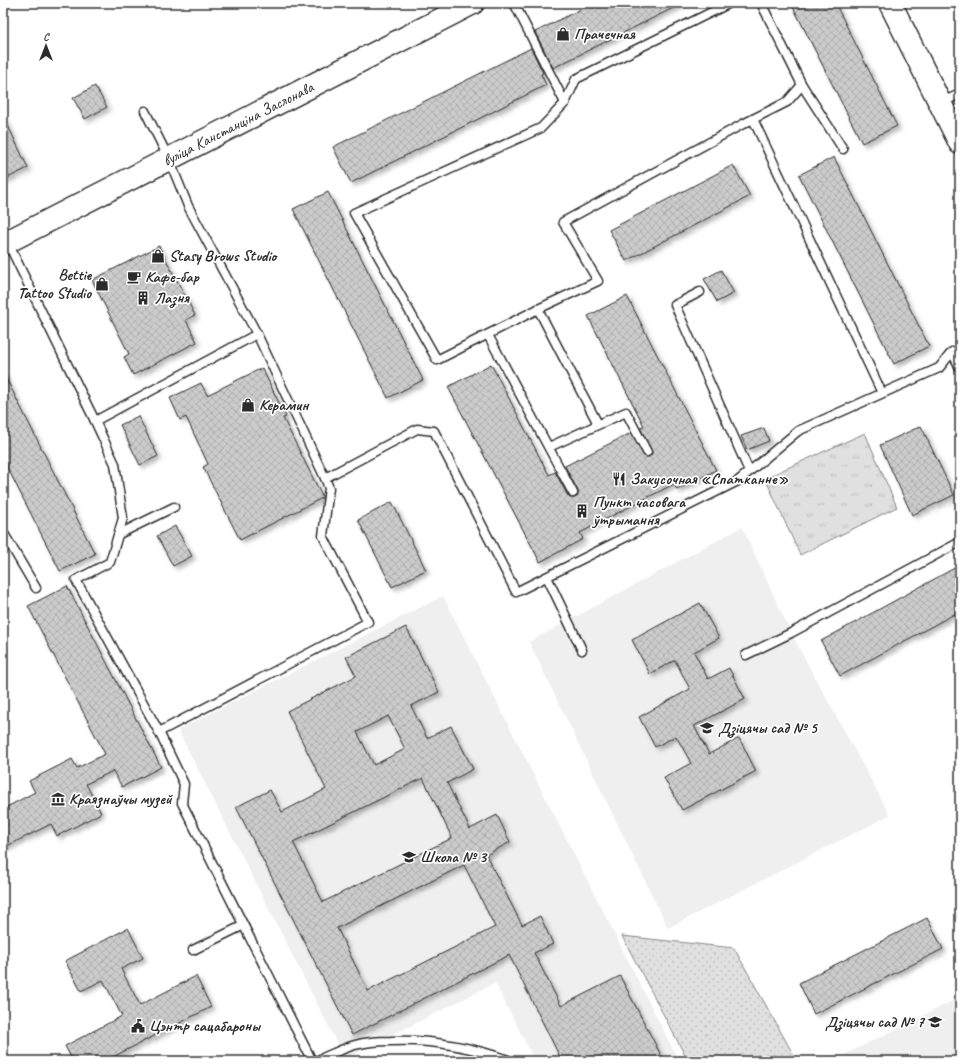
<svg xmlns="http://www.w3.org/2000/svg" width="963" height="1064" font-family="Caveat,sans-serif">
<style>
.built{fill:#efefef}
.grass{fill:url(#grass-dots);stroke:#868686}
.park{fill:url(#park-tufts);stroke:#868686}
.building{fill:url(#building-cross-hatch);stroke:#2b2b2b;fill-rule:evenodd;filter:url(#shadow)}
.lines{fill:none;stroke-linecap:round;stroke-linejoin:round}
.service-casing{stroke:#2b2b2b;stroke-width:11}
.secondary-casing{stroke:#2b2b2b;stroke-width:25}
.service{stroke:#fff;stroke-width:8}
.secondary{stroke:#fff;stroke-width:22}
.labels{text-anchor:middle;dominant-baseline:central;stroke-width:3.5;stroke-linejoin:round;paint-order:stroke}
.poi-label{font-size:16px;font-weight:bold;fill:#2b2b2b;stroke:#fff;text-anchor:start}
.street-label{font-size:16px;fill:#2b2b2b;stroke:#fff}
</style>
<defs>
<pattern id="grass-dots" width="8" height="8" patternUnits="userSpaceOnUse"><rect width="8" height="8" fill="#e0e0e0"/><path d="M2 2h.1M6 6h.1" fill="none" stroke="#c0c0c0" stroke-width="1.8" stroke-linecap="round"/></pattern>
<pattern id="park-tufts" width="24" height="20" patternUnits="userSpaceOnUse"><rect width="24" height="20" fill="#e0e0e0"/><path d="M3 7l-1-3M5 7V3M7 7l1-3M15 17l-1-3M17 17v-4M19 17l1-3" fill="none" stroke="#c0c0c0"/></pattern>
<pattern id="building-cross-hatch" width="8" height="8" patternUnits="userSpaceOnUse"><rect width="8" height="8" fill="#cbcbcb"/><path d="M0 0l8 8M0 8l8-8" fill="none" stroke="#aeaeae"/></pattern>
<filter id="shadow"><feDropShadow dx="3.5" dy="3.5" stdDeviation="2" flood-color="#0004"/></filter>
</defs>
<rect width="100%" height="100%" fill="#fff"/>
<filter id="ink" filterUnits="userSpaceOnUse"><feTurbulence type="fractalNoise" baseFrequency=".025" numOctaves="2"/><feDisplacementMap in="SourceGraphic" scale="8" xChannelSelector="R" yChannelSelector="G"/><feConvolveMatrix kernelMatrix="1 2 1 2 8 2 1 2 1" color-interpolation-filters="sRGB"/></filter>
<g filter="url(#ink)">
<!-- built -->
<g class="built">
<polygon points="742,527 791,633 890,815 668,928 529,642"/>
<polygon points="443,596 679,1061 535,1061 495,983 345,1059 178,730"/>
<polygon points="960,997 960,1061 833,1061 860,1047"/>
</g>
<!-- grass -->
<polygon class="grass" points="622,936 734,948 797,1061 688,1061"/>
<!-- park -->
<polygon class="park" points="865,433 897,507 800,555 765,478"/>
<!-- building -->
<g class="building">
<polygon points="593,3 683,3 553,68 535,32"/>
<polygon points="791,3 835,3 897,126 862,143"/>
<polygon points="531,48 543,73 541,74 546,85 351,183 333,147"/>
<polygon points="95,86 107,107 85,119 73,98"/>
<polygon points="3,115 28,168 3,180"/>
<polygon points="834,157 929,346 894,364 799,175"/>
<polygon points="733,165 750,196 626,261 609,230"/>
<polygon points="328,192 423,380 388,398 293,209"/>
<polygon points="159,246 195,315 186,320 197,342 133,375 124,357 129,354 92,280"/>
<polygon points="721,270 734,293 717,302 704,279"/>
<polygon points="627,296 716,470 677,490 674,484 623,510 580,533 583,539 540,562 448,387 491,364 549,475 555,472 568,496 570,498 575,498 578,496 578,491 565,466 631,433 644,456 649,457 652,453 640,427 644,426 588,316"/>
<polygon points="262,368 286,417 283,418 322,496 322,498 240,540 203,467 208,464 186,417 180,420 170,398 201,383 207,395"/>
<polygon points="3,372 95,554 60,571 3,459"/>
<polygon points="138,416 158,456 140,465 120,425"/>
<polygon points="921,426 954,495 912,515 880,445"/>
<polygon points="764,428 769,441 747,450 741,436"/>
<polygon points="392,502 426,570 392,587 358,520"/>
<polygon points="175,526 192,556 173,566 157,536"/>
<polygon points="960,565 960,611 840,676 821,641"/>
<polygon points="67,586 161,767 122,787 113,771 86,784 101,813 57,836 51,824 3,848 3,809 35,792 29,781 72,759 77,768 105,754 28,606"/>
<polygon points="700,603 719,638 694,652 708,679 729,668 745,699 694,726 709,754 739,738 756,771 682,810 664,778 691,763 676,736 655,747 639,717 690,689 675,660 650,674 632,640"/>
<path d="M406,627L439,692L411,706L427,738L451,726L473,769L447,783L470,829L497,815L510,842L486,855L522,925L540,916L553,944L534,953L561,1006L620,976L664,1061H562L509,955L352,1035L236,807L270,790L282,812L326,789L287,711L356,676L346,657ZM388,716L405,749L374,765L357,732ZM423,778L452,838L323,902L293,842ZM464,865L495,927L368,991L337,928Z"/>
<polygon points="927,918 943,949 814,1014 799,983"/>
<polygon points="128,928 143,958 121,969 140,1005 196,976 211,1007 105,1061 73,1061 65,1046 122,1016 103,980 81,991 65,961"/>
</g>
<g class="lines">
<!-- service casing -->
<g class="service-casing">
<g id="service">
<polyline points="514,3 565,103"/>
<polyline points="730,3 576,79 565,103 541,128 354,213 437,360 538,309 598,281 563,222 743,124 787,102 802,85"/>
<polyline points="761,3 802,85 843,149"/>
<polyline points="940,103 960,94"/>
<polyline points="753,119 882,393"/>
<polyline points="8,243 95,421 115,464 123,518 110,562 76,580 159,732 184,784 182,803 312,1061"/>
<polyline points="700,292 675,305 749,471"/>
<polyline points="538,309 598,424"/>
<polyline points="257,334 325,478 417,429 434,431 516,592 738,481 798,431 939,368 952,352 960,368"/>
<polyline points="488,335 573,493"/>
<polyline points="95,421 257,334 188,206 169,159 145,111"/>
<polyline points="549,447 626,412 647,452"/>
<polyline points="3,532 36,588"/>
<polyline points="119,534 174,507"/>
<polyline points="547,577 582,650"/>
<polyline points="746,655 791,633 960,542"/>
<polyline points="159,732 368,622 323,536 329,488 325,478"/>
<polyline points="193,950 244,925"/>
<path d="M315,1061C328,1056 341,1049 355,1045C366,1042 379,1041 391,1041C433,1039 472,1047 511,1061"/>
</g>
</g>
<!-- secondary casing -->
<g class="secondary-casing">
<g id="secondary">
<polyline points="890,3 960,143"/>
<polyline points="3,244 473,3"/>
</g>
</g>
<!-- service -->
<use href="#service" class="service"/>
<!-- secondary -->
<use href="#secondary" class="secondary"/>
</g>
</g>
<!-- icons -->
<defs>
<g id="shop-bare" transform="scale(1.08)"><path d="M-5-2.5h2.3a2.7 3.5 0 0 1 5.4 0H5L5.5 6h-11ZM-1.5-2.5h3a1.5 2.3 0 0 0-3 0Z" fill="#2b2b2b" stroke="#fff" stroke-width="2.5" paint-order="stroke"/></g>
<g id="cafe-bare" transform="scale(1.08)"><path d="M-5.5-4.5H6V0H3Q3 3.5 0 3.5H-2.5Q-5.5 3.5-5.5 0ZM3-3.2v2h1.7v-2ZM-6 4.5H4V6H-6Z" fill="#2b2b2b" stroke="#fff" stroke-width="2.5" paint-order="stroke"/></g>
<g id="building-bare" transform="scale(1.08)"><path d="M-4-6H4V6H1V3H-1V6H-4ZM-2.5-4.3h1.7v1.8h-1.7ZM.8-4.3h1.7v1.8H.8ZM-2.5-1h1.7V.8h-1.7ZM.8-1h1.7V.8H.8Z" fill="#2b2b2b" stroke="#fff" stroke-width="2.5" paint-order="stroke"/></g>
<g id="restaurant-bare" transform="scale(1.08)"><path d="M-5-6h1v4h1v-4h1v4h1v-4h1v5L-1.5 .5V6h-2V.5L-5-1ZM5-6V6H3V1.5H1.5Q1.5-4 5-6Z" fill="#2b2b2b" stroke="#fff" stroke-width="2.5" paint-order="stroke"/></g>
<g id="school-bare" transform="scale(1.08)"><path d="M0-5L7-2L0 1L-7-2ZM-4 1L0 2.5L4 1V4Q0 6-4 4Z" fill="#2b2b2b" stroke="#fff" stroke-width="2.5" paint-order="stroke"/></g>
<g id="museum-bare" transform="scale(1.08)"><path d="M0-6L6-3V-2H-6V-3ZM-5-1h2V3h-2ZM-1-1h2V3h-2ZM3-1h2V3H3ZM-6 4H6V6H-6Z" fill="#2b2b2b" stroke="#fff" stroke-width="2.5" paint-order="stroke"/></g>
<g id="civic-bare" transform="scale(1.08)"><path d="M-.6-6.5H3V-4.5H.6V-3L4-1V1h2V6H-6V1h2V-1L-.6-3ZM-1.2 2.5V6h2.4V2.5Z" fill="#2b2b2b" stroke="#fff" stroke-width="2.5" paint-order="stroke"/></g>
</defs>
<g fill-rule="evenodd">
<use href="#shop-bare" x="563" y="34"/>
<use href="#shop-bare" x="158" y="256"/>
<use href="#cafe-bare" x="134" y="277"/>
<use href="#shop-bare" x="102" y="284"/>
<use href="#building-bare" x="143" y="298"/>
<use href="#shop-bare" x="248" y="405"/>
<use href="#restaurant-bare" x="619" y="479"/>
<use href="#building-bare" x="582" y="511"/>
<use href="#school-bare" x="707" y="728"/>
<use href="#museum-bare" x="58" y="799"/>
<use href="#school-bare" x="409" y="857"/>
<use href="#school-bare" x="935" y="1022"/>
<use href="#civic-bare" x="138" y="1026"/>
</g>
<g class="labels">
<!-- poi labels -->
<g class="poi-label">
<text x="574" y="34">Прачечная</text>
<text x="169" y="256">Stasy Brows Studio</text>
<text x="91" y="275" text-anchor="end">Bettie<tspan x="91" dy="18">Tattoo Studio</tspan></text>
<text x="145" y="277">Кафе-бар</text>
<text x="154" y="298">Лазня</text>
<text x="259" y="405">Керамин</text>
<text x="630" y="479">Закусочная «Спатканне»</text>
<text x="593" y="502">Пункт часовага<tspan x="593" dy="18">ўтрымання</tspan></text>
<text x="718" y="728">Дзіцячы сад № 5</text>
<text x="69" y="799">Краязнаўчы музей</text>
<text x="420" y="857">Школа № 3</text>
<text x="924" y="1022" text-anchor="end">Дзіцячы сад № 7</text>
<text x="149" y="1026">Цэнтр сацабароны</text>
</g>
<!-- street labels -->
<g class="street-label">
<text transform="translate(238 124) rotate(-27)">вуліца Канстанціна Заслонава</text>
</g>
</g>
<!-- margin -->
<rect width="963" height="1064" fill="none" stroke="#fff" stroke-width="16"/>
<rect x="8" y="8" width="947" height="1048" fill="none" stroke="#2b2b2b" stroke-width="1.5" filter="url(#ink)"/>
<!-- north arrow -->
<g transform="translate(46 46)" stroke="#ffffff" stroke-width="3" paint-order="stroke">
<path d="M0-3L7 15L0 10L-7 15Z" fill="#2b2b2b"/>
<text y="-6" font-size="11" font-weight="bold" text-anchor="middle" fill="#2b2b2b">С</text>
</g>
</svg>
